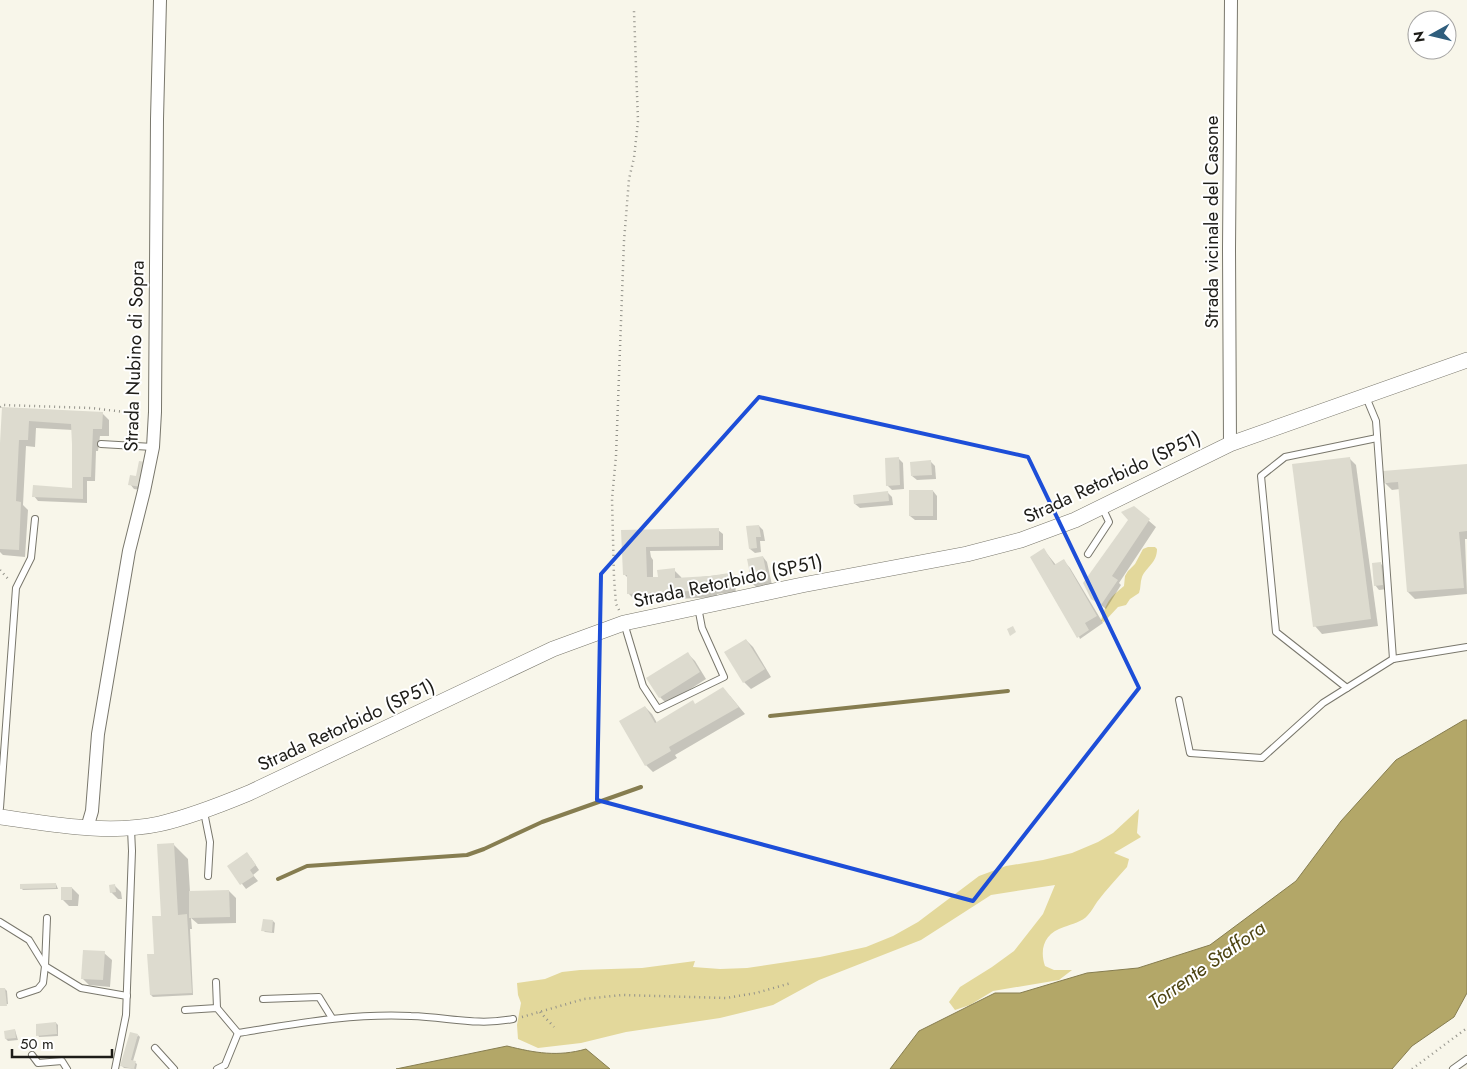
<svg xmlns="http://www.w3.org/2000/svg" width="1467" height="1069" font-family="Jost,sans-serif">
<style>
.green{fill:#e3d89b}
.water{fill:#b3a768;stroke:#867d50}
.shadow{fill:#0003}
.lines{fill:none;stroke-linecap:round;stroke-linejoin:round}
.stream{stroke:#867d50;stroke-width:4}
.building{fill:#dddbcf}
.service-casing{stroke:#79776c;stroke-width:8}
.minor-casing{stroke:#79776c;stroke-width:14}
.tertiary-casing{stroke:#79776c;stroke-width:16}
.path{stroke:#929189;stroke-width:2.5;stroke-dasharray:1 4;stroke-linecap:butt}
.service{stroke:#fff;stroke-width:6}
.minor{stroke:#fff;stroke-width:12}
.tertiary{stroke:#fff;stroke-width:15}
.marked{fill:none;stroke:#1d4ed8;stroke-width:4;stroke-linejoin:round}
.labels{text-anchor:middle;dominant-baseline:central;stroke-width:4;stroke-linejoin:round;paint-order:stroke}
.street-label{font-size:19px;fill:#1d1c18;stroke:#fff}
.water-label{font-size:20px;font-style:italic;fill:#4d4412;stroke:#fff}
</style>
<rect width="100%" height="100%" fill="#f8f6ea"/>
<!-- green -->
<g class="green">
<path d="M1148,547H1155L1157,549C1157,563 1146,567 1142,577C1140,582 1141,588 1139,593L1130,599L1126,605L1118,607L1104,622L1101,621C1106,603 1109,598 1124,586L1125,576L1128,571L1135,564L1143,549Z"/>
<path d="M1139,809L1137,833L1141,837L1114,853L1129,859L1127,867C1117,878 1106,890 1097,902C1094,906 1092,911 1088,915C1082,922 1072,924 1064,927C1045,933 1039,948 1045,966L1054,970H1072L1059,980L993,991L970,1005L955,1010L949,1002L960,987L992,967L1014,951L1043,914L1055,885L991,895L921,940L819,980L773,1005L720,1018L626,1032L581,1043L538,1048L518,1039L517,1025L521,1003L518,995L517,983L545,979L562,972L580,970L642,968L695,961L693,967L720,969L747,968L820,957L866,947L893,936L918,922L979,876L1006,866L1043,860L1072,853L1098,842L1113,833Z"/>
</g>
<!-- water -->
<g class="water">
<polygon points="1464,720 1467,720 1467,993 1454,1017 1412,1046 1392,1069 890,1069 919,1031 995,993 1020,993 1087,973 1138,968 1210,945 1296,881 1341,821 1396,760"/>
<path d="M507,1046C535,1053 558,1057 586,1049L610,1069H396Z"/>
</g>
<!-- shadow -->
<g class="shadow">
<polygon points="3,408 102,413 109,420 109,436 100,436 98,451 96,451 95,481 87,481 87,503 38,501 34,496 73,489 73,430 36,428 35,447 26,446 23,505 28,510 25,557 3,555 0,552 0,470"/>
<polygon points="1349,458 1356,465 1378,626 1322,634 1315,626"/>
<polygon points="899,459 903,463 904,489 892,490 887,485"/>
<polygon points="930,461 935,466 936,479 917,480 912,476"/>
<polygon points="1467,466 1467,539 1465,539 1467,594 1415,599 1408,592 1400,489 1392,490 1385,483"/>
<polygon points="137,477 145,491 134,489 130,484"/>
<polygon points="933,491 937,496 937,520 915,520 910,516"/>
<polygon points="888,493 892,497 893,505 860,508 855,504"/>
<polygon points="1134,508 1156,527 1119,583 1121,585 1106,609 1092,598"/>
<polygon points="759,526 763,530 765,541 760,541 761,552 755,553 750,549"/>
<polygon points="718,530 723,534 723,550 650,551 651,557 653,560 653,578 659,578 674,570 681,577 682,579 729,574 734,579 736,592 717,594 718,597 636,601 629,594 628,578 624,574 622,531"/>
<polygon points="1044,550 1056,565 1063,560 1070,568 1103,623 1080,639"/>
<polygon points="763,557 767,562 772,585 757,588 753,584"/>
<polygon points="1381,564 1385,568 1387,589 1379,590 1375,585"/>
<polygon points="746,640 753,647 771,677 751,689 744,682"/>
<polygon points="688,654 695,661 706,679 667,704 660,697"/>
<polygon points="730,696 745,714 675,755 677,758 653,772 646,765 645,707 652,714 657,723 695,705"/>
<polygon points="173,844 188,859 190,892 229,891 236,898 236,923 198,924 191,918 192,929 190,929 193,995 153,997 151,995 155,955"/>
<polygon points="251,858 259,870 253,875 258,881 246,889 229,867"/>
<polygon points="56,884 58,889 23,890 21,888"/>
<polygon points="114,885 121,892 122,899 118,899 111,892"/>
<polygon points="72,888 79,895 78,906 69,906 62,899"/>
<polygon points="273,921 275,923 274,933 265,932 263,930"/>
<polygon points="104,953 112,960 110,987 89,985 82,978"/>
<polygon points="5,989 7,991 8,1004 0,1005 0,990"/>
<polygon points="56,1023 58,1025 58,1036 39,1037 38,1035"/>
<polygon points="15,1030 18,1040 8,1041 6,1039 5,1032"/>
<polygon points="138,1035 140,1037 133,1061 137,1064 136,1069 124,1068 122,1066"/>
</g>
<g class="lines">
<!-- stream -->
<g class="stream">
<polyline points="770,716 1008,691"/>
<polyline points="278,879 307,866 467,855 484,849 542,822 641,787"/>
</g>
</g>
<!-- building -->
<g class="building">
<polygon points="2,407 103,412 102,429 93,429 91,477 83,477 83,499 32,497 33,485 72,488 72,444 71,424 29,421 28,440 19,440 16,501 21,502 19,550 0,549 0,443"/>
<polygon points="899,457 900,485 886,486 885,458"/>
<polygon points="1350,457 1371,619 1313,627 1292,464"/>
<polygon points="931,460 932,475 911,476 910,462"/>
<polygon points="139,461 146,462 141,487 128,485 130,475 136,476"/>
<polygon points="1467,464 1467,531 1459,532 1464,588 1407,592 1398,482 1384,483 1383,471"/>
<rect x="909" y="490" width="24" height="26"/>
<polygon points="888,491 889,501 854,504 853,495"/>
<polygon points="1134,506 1150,519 1112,576 1118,580 1101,605 1091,599 1083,583 1128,520 1121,512"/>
<polygon points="759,525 761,537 756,537 757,548 749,549 746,526"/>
<polygon points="719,528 719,546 646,547 647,577 658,577 657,570 675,568 675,578 710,576 729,573 732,587 711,590 627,594 627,575 623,575 621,530"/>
<polygon points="1044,548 1054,565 1064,559 1097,616 1085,623 1089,630 1077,638 1030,557"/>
<polygon points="763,556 768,581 752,584 747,559"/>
<polygon points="1381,562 1383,585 1374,586 1372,563"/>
<polygon points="1013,626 1016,632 1010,636 1007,629"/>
<polygon points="746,639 765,669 743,683 724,652"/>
<polygon points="688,652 700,672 659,698 646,678"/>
<polygon points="723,687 739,707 669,747 671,751 645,766 619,721 645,706 655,723 693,700 695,704"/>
<polygon points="174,843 178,915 187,914 192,993 150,995 147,954 154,954 152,916 161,916 157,844"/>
<polygon points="247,852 256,865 250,870 254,876 240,885 227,866"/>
<polygon points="56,883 56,888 20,889 20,884"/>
<polygon points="115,884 116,892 110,893 109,885"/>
<rect x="61" y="887" width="11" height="13"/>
<polygon points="229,890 230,917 189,918 189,891"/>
<polygon points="263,919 273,920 272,932 261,931"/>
<polygon points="83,950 105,951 103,980 81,979"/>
<polygon points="0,988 5,988 7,1006 0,1006"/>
<polygon points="56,1022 57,1034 36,1036 36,1024"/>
<polygon points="15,1029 16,1038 5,1039 4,1031"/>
<polygon points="130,1032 138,1034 131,1060 136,1061 134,1069 120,1066"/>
</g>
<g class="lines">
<!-- service casing -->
<g class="service-casing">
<g id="service">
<polyline points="1366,397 1376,421 1393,659"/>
<polyline points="101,444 153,447"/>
<polyline points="1088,554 1109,522 1102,507"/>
<polyline points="624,623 643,686 658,709 724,677 702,628 698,607"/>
<polyline points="1347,688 1276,632 1261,476 1285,457 1377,438"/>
<polyline points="1179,700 1190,753 1262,758 1323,703 1393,659 1467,647"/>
<polyline points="0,808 16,588 31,558 35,519"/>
<polyline points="204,812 210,842 208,876"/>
<polyline points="47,918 45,966 81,988 127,996"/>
<polyline points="0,922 29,940 45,966 43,983 38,989 20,995"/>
<polyline points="216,982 217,1008"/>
<polyline points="263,999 319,997 332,1018"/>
<polyline points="185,1010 217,1008 238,1033"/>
<polyline points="155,1048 174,1069"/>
<polyline points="32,1055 38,1063 62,1061 67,1069"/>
<polyline points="115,1069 126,1015 132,851 131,829"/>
<path d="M217,1069L225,1065L238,1033C295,1024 352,1013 411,1016C448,1017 476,1026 513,1019"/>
<polyline points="1453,1069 1467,1059"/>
</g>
</g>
<!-- minor casing -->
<g class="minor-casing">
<g id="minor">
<polyline points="1230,444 1229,249 1231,0"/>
<polyline points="87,828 92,811 98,734 129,551 144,491 153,447 155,412 157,119 160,0"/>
</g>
</g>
<!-- tertiary casing -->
<g class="tertiary-casing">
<path id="tertiary" d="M0,817C52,824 107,835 159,824C190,817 220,805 249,793L553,649L624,623L802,585L967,554L1021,540L1075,520L1230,444L1467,360"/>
</g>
<!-- path -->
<g class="path">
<polyline points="0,407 2,405 91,408 142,414"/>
<polyline points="0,570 10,581"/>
<polyline points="619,610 616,604 614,578 612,499 616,456 624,241 629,179 634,158 638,121 634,11"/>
<polyline points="540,1012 554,1027"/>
<polyline points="522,1017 584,999 622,995 726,998 756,993 791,983"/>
<polyline points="1412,1069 1467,1028"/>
</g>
<!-- service -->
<use href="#service" class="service"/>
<!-- minor -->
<use href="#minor" class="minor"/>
<!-- tertiary -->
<use href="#tertiary" class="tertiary"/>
</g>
<!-- marked area -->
<path class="marked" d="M759,397L1028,457L1139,688L973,901L597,800L601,574Z"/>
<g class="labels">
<!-- street labels -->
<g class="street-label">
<text transform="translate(1211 222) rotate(-90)">Strada vicinale del Casone</text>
<text transform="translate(134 356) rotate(-88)">Strada Nubino di Sopra</text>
<text transform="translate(1112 477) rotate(-25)">Strada Retorbido (SP51)</text>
<text transform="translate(728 581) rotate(-12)">Strada Retorbido (SP51)</text>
<text transform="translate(346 725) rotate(-25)">Strada Retorbido (SP51)</text>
</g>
<!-- water labels -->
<g class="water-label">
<text transform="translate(1207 965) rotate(-35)">Torrente Staffora</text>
</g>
</g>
<!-- north arrow -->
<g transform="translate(1432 35) rotate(262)"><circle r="24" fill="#ffffff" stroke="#a5a4a3"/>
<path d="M0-4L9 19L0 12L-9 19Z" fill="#2f5e7d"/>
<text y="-8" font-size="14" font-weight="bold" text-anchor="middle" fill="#1d1c18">N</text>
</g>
<!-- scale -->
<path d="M12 1049v8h100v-8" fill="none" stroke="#1d1c18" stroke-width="2.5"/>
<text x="20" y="1049" font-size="15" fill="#1d1c18" stroke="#ffffff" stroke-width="4" paint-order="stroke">50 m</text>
</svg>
